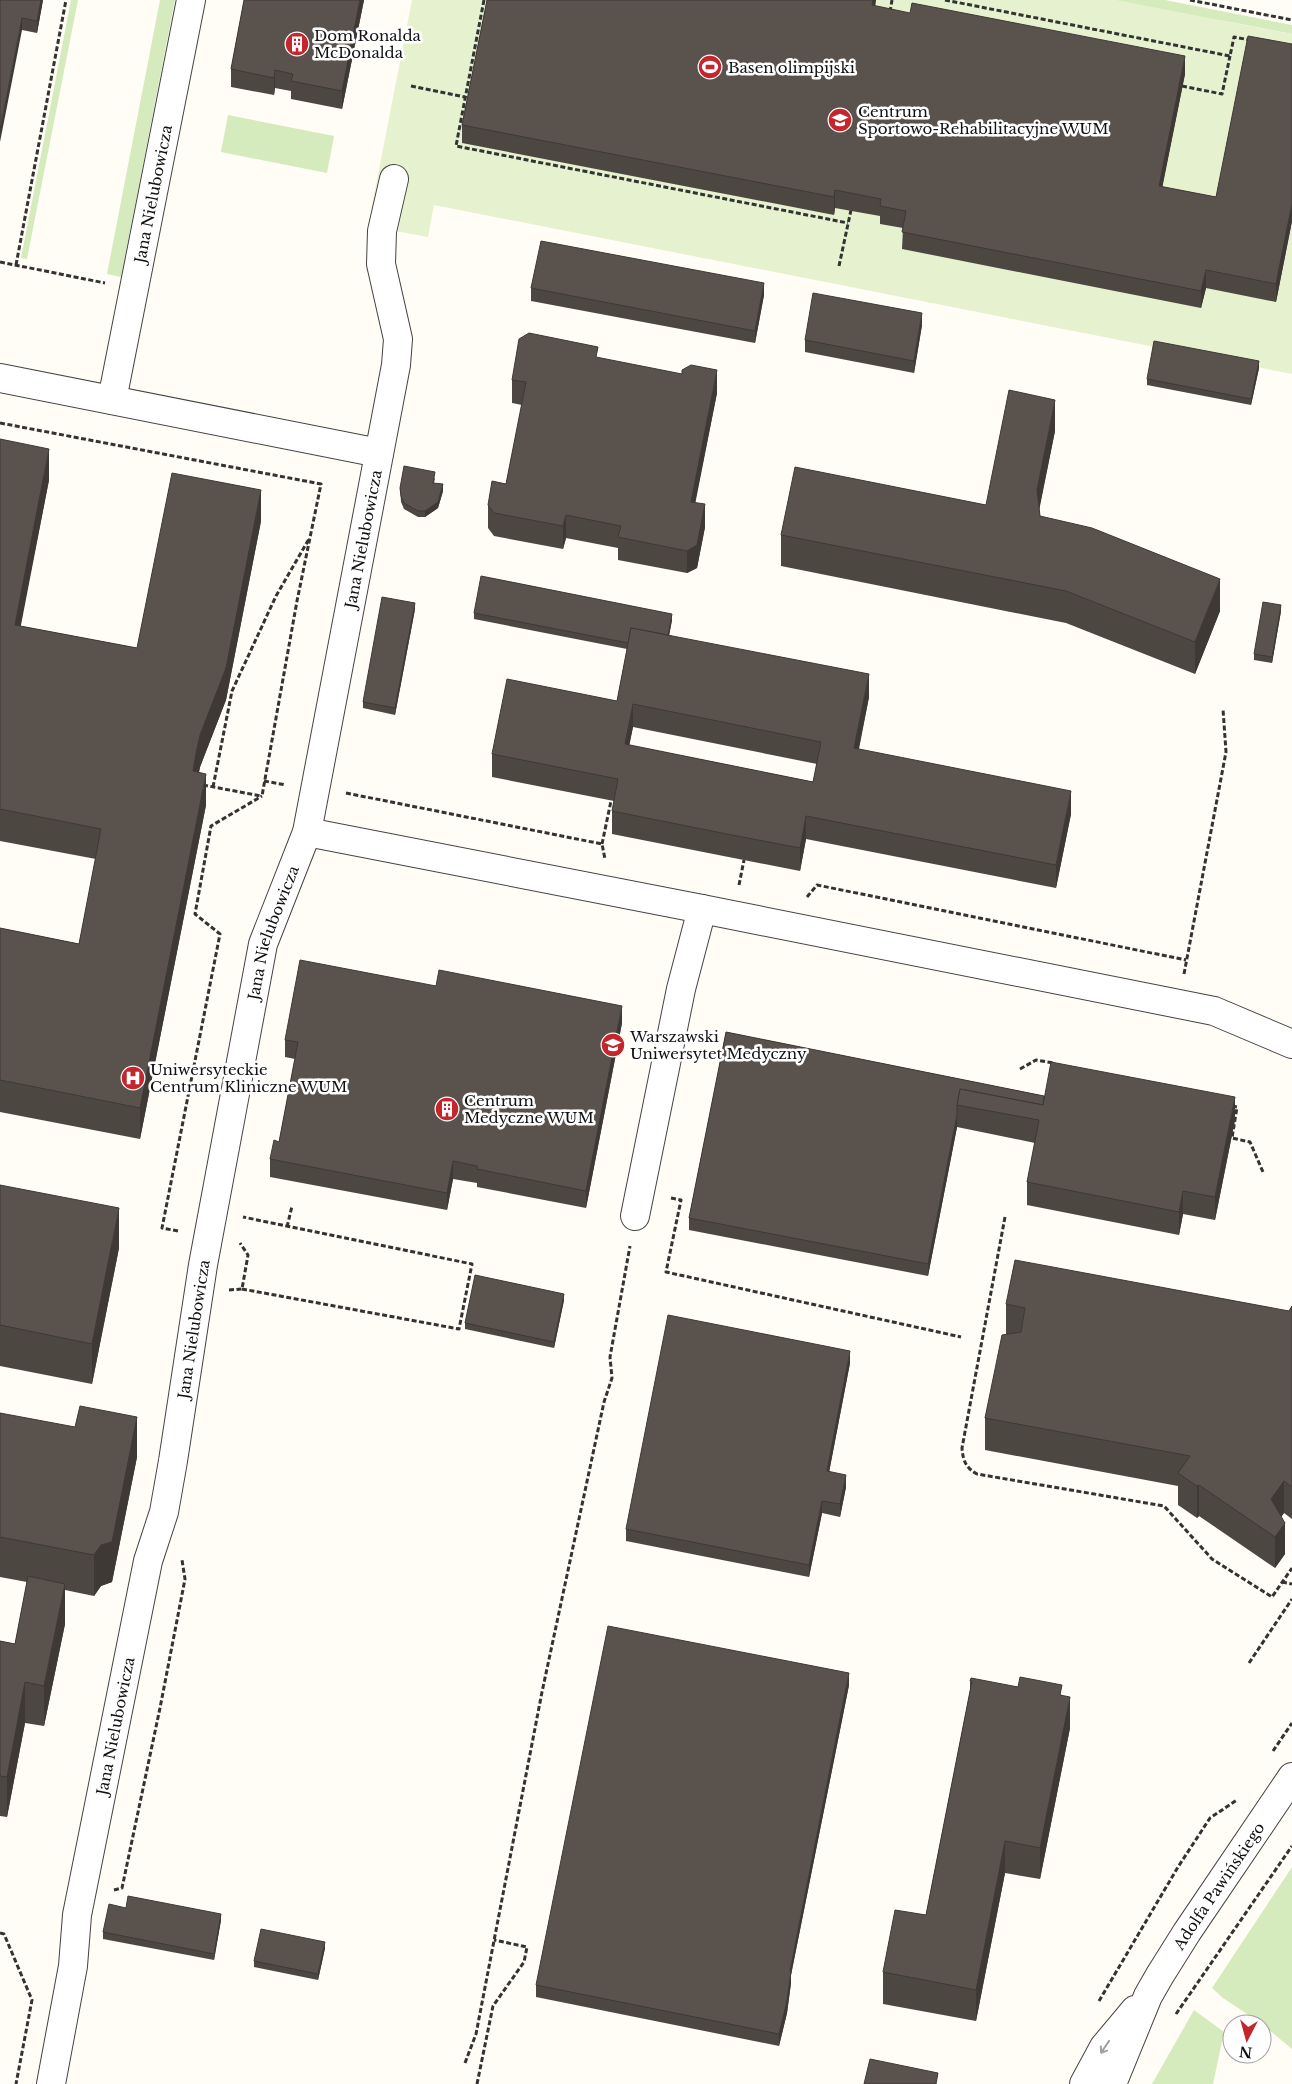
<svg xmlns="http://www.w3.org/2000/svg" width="1292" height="2084" font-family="'Libre Baskerville',serif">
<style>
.green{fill:#d5ebbd}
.pitch{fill:#e6f2cf}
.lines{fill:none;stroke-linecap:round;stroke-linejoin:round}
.minor-casing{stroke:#444;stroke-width:30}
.path{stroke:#333;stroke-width:3;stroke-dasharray:5 2.5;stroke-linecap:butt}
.minor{stroke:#fff;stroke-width:28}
.wall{fill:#4d4742;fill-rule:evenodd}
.shaded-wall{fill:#3f3936}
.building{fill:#5a524d;stroke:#3f3936;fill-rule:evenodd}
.oneway{stroke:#a0a0a0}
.labels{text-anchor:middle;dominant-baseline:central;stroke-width:5;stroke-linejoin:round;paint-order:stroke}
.poi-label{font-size:15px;fill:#111;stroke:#fff;text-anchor:start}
.street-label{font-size:15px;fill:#111;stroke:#fff}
</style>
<rect width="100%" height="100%" fill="#fffdf5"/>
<!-- green -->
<g class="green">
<polygon points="71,0 78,0 27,259 21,258"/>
<polygon points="160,0 175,0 121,277 107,274"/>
<polygon points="1067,0 1165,0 1292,25 1292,34 1225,21"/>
<polygon points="228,115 334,136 327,173 221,152"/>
<polygon points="1292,1867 1292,2049 1262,2024 1223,1998 1212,1988"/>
<polygon points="1194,2010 1224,2032 1213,2084 1152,2084"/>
</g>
<!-- pitch -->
<polygon class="pitch" points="412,0 1116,0 1292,34 1292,374 434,205 428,237 368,226"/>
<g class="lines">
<!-- minor casing -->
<g class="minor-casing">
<g id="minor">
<polyline points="0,378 379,453"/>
<path id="s1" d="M112,400L191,0"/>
<polyline points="307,832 702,909 1214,1011 1292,1044"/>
<polyline points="635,1216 681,989 702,909"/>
<path id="s2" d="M51,2084L73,1966L77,1915L148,1561L164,1512L173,1461L203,1265L263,944L307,832L396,365L398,339L381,264L382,231L394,179"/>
<polyline points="1084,2084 1104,2047 1135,2010"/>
<path id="s3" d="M1112,2084L1148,1996L1160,1975L1187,1932L1292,1777"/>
</g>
</g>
<!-- path -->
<g class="path">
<polyline points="484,0 456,146 848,223"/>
<polyline points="945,0 1230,56 1234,37 1250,40"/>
<polyline points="1190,0 1292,20"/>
<polyline points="890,12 892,0"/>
<polyline points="411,86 465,97"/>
<polyline points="1182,86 1222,94 1230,56"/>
<polyline points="0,262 105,283"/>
<polyline points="16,265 66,0"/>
<polyline points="839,266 851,210"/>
<polyline points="0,423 321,484 297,601 262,796"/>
<polyline points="264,781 286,785"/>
<polyline points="203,785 261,796"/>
<polyline points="213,787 232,691 276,596 309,539"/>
<polyline points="346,793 602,844 605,859"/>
<polyline points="602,844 611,801"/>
<polyline points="739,885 744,860"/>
<polyline points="807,897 817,885 1186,960"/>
<polyline points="1184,974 1226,752 1223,709"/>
<polyline points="1020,1069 1036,1060 1054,1063"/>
<polyline points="1232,1106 1237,1107 1232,1138 1250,1142 1263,1172"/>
<polyline points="671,1198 681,1200 666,1272 961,1337"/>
<path d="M1005,1217L962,1448C963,1461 966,1468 977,1474L1164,1506L1212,1559L1272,1597L1292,1568"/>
<polyline points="287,1227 292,1206"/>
<polyline points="178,1231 162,1228 220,934 195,914 211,826 262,796"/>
<polyline points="242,1289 459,1329 472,1264 243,1217"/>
<polyline points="229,1290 242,1289 248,1255 240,1243"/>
<polyline points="1282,1582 1292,1584"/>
<polyline points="1249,1663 1292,1599"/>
<polyline points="1273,1751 1292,1723"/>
<polyline points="114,1890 122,1888 160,1708 185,1579 182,1560"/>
<polyline points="0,1933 4,1934 32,2000 16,2084"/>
<polyline points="1099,2001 1178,1867 1210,1818 1237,1800"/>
<polyline points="1176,2014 1292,1846"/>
<polyline points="465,2063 476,2034 542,1692 604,1402 612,1378 610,1357 630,1246"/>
<polyline points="477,2084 493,2006 524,1962 527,1947 494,1940"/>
</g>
<!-- minor -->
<use href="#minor" class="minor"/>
</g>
<!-- wall -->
<g class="wall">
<polygon points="0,0 43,0 37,33 22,30"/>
<polygon points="244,0 364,0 342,109 291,99 291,91 275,88 274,95 231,87 231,69"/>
<polygon points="487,0 876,0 875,6 1185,74 1162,187 1216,197 1292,44 1292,221 1276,302 1206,288 1201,308 902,249 903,228 880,224 880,216 835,208 834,215 462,143 462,125"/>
<polygon points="531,288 764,295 755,343 531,301"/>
<polygon points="922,325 914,373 805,352 805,340"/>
<polygon points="598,358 717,393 695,502 705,527 697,568 687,573 618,560 618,548 566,538 563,549 494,536 488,528 488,505 506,484 522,405 512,403 512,380"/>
<polygon points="1259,368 1251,405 1147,385 1147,379"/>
<polygon points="1055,431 1039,509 1040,516 1220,611 1195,674 1066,623 781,566 781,535 986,505"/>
<polygon points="0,439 49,480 20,626 137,648 261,521 226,700 200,767 199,772 206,805 140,1139 0,1112 0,928 79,944 96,859 0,841"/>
<polygon points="435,478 434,483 443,491 438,508 425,517 418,517 404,509 401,502 400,488"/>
<polygon points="415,609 395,715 363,708 363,702"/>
<polygon points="1281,611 1272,663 1254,660 1254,654"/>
<path d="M474,613L672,620L669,635L869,697L859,749L1071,814L1056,888L806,839L800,871L612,834V811L614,801L492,777V754L617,701L627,649L474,619ZM633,727L817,764L813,782L629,745Z"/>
<polygon points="622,1023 586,1208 477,1187 477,1183 453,1179 447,1210 270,1177 270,1159 279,1142 295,1059 285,1057 285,1040"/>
<polygon points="726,1032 1044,1096 1235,1120 1215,1220 1183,1214 1179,1235 1027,1205 1027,1182 1035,1143 957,1127 928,1276 689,1230 689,1218"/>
<polygon points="0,1185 119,1248 92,1384 0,1366"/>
<polygon points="564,1300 554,1348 465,1329 465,1323"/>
<polygon points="1006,1304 1289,1311 1292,1306 1292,1519 1284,1513 1281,1517 1285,1554 1275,1568 1199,1516 1197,1518 1178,1505 1178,1486 985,1450 985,1418 1006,1334"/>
<polygon points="850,1363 829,1472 846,1487 840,1517 822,1513 809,1577 626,1541 626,1529"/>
<polygon points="0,1413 137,1457 112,1582 101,1586 94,1596 65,1590 65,1624 44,1726 25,1723 7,1817 0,1816 0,1641 15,1644 27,1582 0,1577"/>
<polygon points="970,1681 1018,1687 1062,1695 1070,1728 1040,1879 1005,1873 976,2021 883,2004 883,1972 926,1915 970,1691"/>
<polygon points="849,1685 791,1975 791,1983 787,2013 779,2046 536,1997 536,1985"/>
<polygon points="126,1908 221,1920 214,1960 103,1939 103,1932"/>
<polygon points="325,1948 318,1980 254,1967 254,1961"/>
</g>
<!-- shaded-wall -->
<g class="shaded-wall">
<polygon points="41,0 43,0 37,33 37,21"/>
<polygon points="360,0 364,0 342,109 342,91"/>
<polygon points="873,0 876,0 872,23 872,5"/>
<polygon points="22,18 22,30 0,142 0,130"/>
<polygon points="1185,56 1185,74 1159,204 1159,186"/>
<polygon points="275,70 275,88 274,95 274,78"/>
<polygon points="835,190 835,208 834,215 834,197"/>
<polygon points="1292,204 1292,221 1276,302 1276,284"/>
<polygon points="1206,270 1206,288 1201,308 1201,291"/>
<polygon points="764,283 764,295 755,343 755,331"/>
<polygon points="922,313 922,325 914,373 914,361"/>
<polygon points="1259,361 1259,368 1251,405 1251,399"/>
<polygon points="717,370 717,393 691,525 691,502"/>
<polygon points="1055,400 1055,431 1037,521 1037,490"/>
<polygon points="49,449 49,480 15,656 15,625"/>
<polygon points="443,484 443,491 438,508 425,517 425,511"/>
<polygon points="261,490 261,521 226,700 200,767 193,803 193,771 200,735"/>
<polygon points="705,504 705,527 697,568 687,573 687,551"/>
<polygon points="566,515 566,538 563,549 563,526"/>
<polygon points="1220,579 1220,611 1195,674 1195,642"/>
<polygon points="415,603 415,609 395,715 395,708"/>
<polygon points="1281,605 1281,611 1272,663 1272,657"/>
<polygon points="672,614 672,620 665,657 665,651"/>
<polygon points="869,674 869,697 854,771 854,748"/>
<polygon points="633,704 633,727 625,767 625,744"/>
<polygon points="206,774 206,805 140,1139 140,1108"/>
<polygon points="1071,791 1071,814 1056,888 1056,865"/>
<polygon points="806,816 806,839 800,871 800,848"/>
<polygon points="622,1006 622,1023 586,1208 586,1191"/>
<polygon points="1235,1097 1235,1120 1215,1220 1215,1197"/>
<polygon points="957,1115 957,1127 928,1276 928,1264"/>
<polygon points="453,1161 453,1179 447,1210 447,1193"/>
<polygon points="1183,1191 1183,1214 1179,1235 1179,1212"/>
<polygon points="119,1208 119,1248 92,1384 92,1344"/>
<polygon points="564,1294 564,1300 554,1348 554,1342"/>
<polygon points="850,1351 850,1363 827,1483 827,1471"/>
<polygon points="137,1417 137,1457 112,1582 101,1586 94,1596 94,1555"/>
<polygon points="846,1475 846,1487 840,1517 840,1504"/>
<polygon points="1284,1481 1284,1513 1271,1531 1271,1499"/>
<polygon points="1199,1485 1199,1516 1197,1518 1197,1486"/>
<polygon points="822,1501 822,1513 809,1577 809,1565"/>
<polygon points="1285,1523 1285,1554 1275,1568 1275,1537"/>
<polygon points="65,1584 65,1624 44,1726 44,1686"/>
<polygon points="849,1673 849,1685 791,1975 791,1983 787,2013 779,2046 779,2034 790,1971"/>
<polygon points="25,1682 25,1723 7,1817 7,1777"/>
<polygon points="1070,1697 1070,1728 1040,1879 1040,1848"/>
<polygon points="1005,1841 1005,1873 976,2021 976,1990"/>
<polygon points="221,1914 221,1920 214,1960 214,1954"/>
<polygon points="325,1942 325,1948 318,1980 318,1974"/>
</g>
<!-- building -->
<g class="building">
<polygon points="0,0 41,0 37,21 22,18 0,130"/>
<polygon points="244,0 360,0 342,91 291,81 293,74 275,70 274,78 231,69"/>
<polygon points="487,0 873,0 872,5 910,13 912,3 1185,56 1159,186 1216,197 1248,36 1292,44 1292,204 1276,284 1206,270 1201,291 902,232 906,211 880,206 881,199 835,190 834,197 462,125"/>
<polygon points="541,241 764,283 755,331 531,288"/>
<polygon points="813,293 922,313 914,361 805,340"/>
<polygon points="529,333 598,347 596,357 682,374 682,370 691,365 717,370 691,502 705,504 697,545 687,551 618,537 621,526 566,515 563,526 494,513 488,505 492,481 506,484 526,382 512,380 519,339"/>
<polygon points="1154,341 1259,361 1251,399 1147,379"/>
<polygon points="1009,390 1055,400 1037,490 1040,516 1092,528 1220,579 1195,642 1066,591 781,535 795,467 986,505"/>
<polygon points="0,439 49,449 15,625 137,648 172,473 261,490 226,668 200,735 196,753 193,771 206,774 140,1108 0,1080 0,928 79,944 101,829 0,809"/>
<polygon points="404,466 435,472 433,483 443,484 438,502 425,511 418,511 404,503 401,496 400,488"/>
<polygon points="481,576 672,614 668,635 631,628 628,643 474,613"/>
<polygon points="382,597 415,603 395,708 363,702"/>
<polygon points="1263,602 1281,605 1272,657 1254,654"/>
<path d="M631,628L869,674L854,748L1071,791L1056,865L806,816L800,848L732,835L612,811L618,779L492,754L507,679L617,701ZM633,704L821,742L813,782L625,744Z"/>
<polygon points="300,960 436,986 439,970 622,1006 586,1191 477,1169 477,1166 453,1161 447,1193 270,1159 274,1140 279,1142 298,1042 285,1040"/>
<polygon points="726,1032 1044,1096 1043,1105 960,1089 957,1105 957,1115 928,1264 689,1218"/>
<polygon points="1051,1062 1235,1097 1215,1197 1183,1191 1179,1212 1027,1182 1039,1120 957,1105 960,1089 1043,1105"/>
<polygon points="0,1185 119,1208 92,1344 0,1325"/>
<polygon points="1015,1260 1289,1311 1292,1306 1292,1487 1284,1481 1271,1499 1285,1523 1275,1537 1199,1485 1197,1486 1178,1473 1190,1456 985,1418 1002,1335 1021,1332 1025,1308 1006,1304"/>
<polygon points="475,1275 564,1294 554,1342 465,1323"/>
<polygon points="668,1315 850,1351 827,1471 846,1475 840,1504 822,1501 809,1565 626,1529"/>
<polygon points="80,1406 137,1417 112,1542 101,1545 94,1555 0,1537 0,1413 75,1427"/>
<polygon points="28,1576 65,1584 44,1686 25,1682 7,1777 0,1776 0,1641 15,1644"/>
<polygon points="608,1626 849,1673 790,1971 791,1971 787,2001 779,2034 536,1985"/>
<polygon points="1020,1677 1062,1685 1060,1695 1070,1697 1040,1848 1005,1841 976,1990 883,1972 895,1910 926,1915 972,1681 970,1681 971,1678 1018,1687"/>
<polygon points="128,1896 221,1914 214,1954 103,1932 109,1904 126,1908"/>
<polygon points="261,1929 325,1942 318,1974 254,1961"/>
<polygon points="870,2059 938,2073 936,2084 864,2084"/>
</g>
<!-- one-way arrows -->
<defs><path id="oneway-shaft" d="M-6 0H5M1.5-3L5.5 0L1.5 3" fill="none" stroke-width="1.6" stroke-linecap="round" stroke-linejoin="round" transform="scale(1.25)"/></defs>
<use class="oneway" href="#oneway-shaft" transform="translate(1105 2047) rotate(124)"/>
<!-- icons -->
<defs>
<g id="building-disc" transform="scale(1.25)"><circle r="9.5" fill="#c4262e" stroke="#fff"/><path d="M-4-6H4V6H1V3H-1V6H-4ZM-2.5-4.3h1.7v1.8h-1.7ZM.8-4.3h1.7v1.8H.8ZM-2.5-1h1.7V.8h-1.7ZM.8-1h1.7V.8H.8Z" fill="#fff"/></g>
<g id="stadium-disc" transform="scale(1.25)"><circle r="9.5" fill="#c4262e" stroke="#fff"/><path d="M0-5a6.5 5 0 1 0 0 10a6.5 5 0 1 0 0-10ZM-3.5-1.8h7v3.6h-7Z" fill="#fff"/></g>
<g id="university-disc" transform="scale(1.25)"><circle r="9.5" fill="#c4262e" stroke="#fff"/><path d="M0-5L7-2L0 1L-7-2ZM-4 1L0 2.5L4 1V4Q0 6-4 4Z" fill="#fff"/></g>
<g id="hospital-disc" transform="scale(1.25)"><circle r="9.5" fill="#c4262e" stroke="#fff"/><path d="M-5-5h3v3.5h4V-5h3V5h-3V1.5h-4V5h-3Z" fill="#fff"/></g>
</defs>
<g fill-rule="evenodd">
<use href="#building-disc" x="297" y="44"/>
<use href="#stadium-disc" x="710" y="67"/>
<use href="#university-disc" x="840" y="120"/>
<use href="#university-disc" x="613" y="1045"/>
<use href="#hospital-disc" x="133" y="1078"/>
<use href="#building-disc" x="447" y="1109"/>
</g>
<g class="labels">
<!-- poi labels -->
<g class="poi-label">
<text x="314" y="35">Dom Ronalda<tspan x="314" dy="17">McDonalda</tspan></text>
<text x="728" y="67">Basen olimpijski</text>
<text x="858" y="111">Centrum<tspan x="858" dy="17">Sportowo-Rehabilitacyjne WUM</tspan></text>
<text x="630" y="1036">Warszawski<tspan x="630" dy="17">Uniwersytet Medyczny</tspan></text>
<text x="150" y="1069">Uniwersyteckie<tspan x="150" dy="17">Centrum Kliniczne WUM</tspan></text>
<text x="464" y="1100">Centrum<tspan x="464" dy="17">Medyczne WUM</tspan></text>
</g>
<!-- street labels -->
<g class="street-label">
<text stroke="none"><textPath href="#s1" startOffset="210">Jana Nielubowicza</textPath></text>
<text stroke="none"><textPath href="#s2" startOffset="1579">Jana Nielubowicza</textPath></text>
<text stroke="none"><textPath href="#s2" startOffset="1174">Jana Nielubowicza</textPath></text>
<text stroke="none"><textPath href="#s2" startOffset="769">Jana Nielubowicza</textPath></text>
<text stroke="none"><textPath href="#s2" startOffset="364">Jana Nielubowicza</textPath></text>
<text stroke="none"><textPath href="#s3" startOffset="226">Adolfa Pawińskiego</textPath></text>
</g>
</g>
<!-- north arrow -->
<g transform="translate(1247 2039) rotate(186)"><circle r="24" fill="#ffffff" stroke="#a0a0a0"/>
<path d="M0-4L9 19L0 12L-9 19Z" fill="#c4262e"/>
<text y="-8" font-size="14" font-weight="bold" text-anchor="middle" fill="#111111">N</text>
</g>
</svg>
